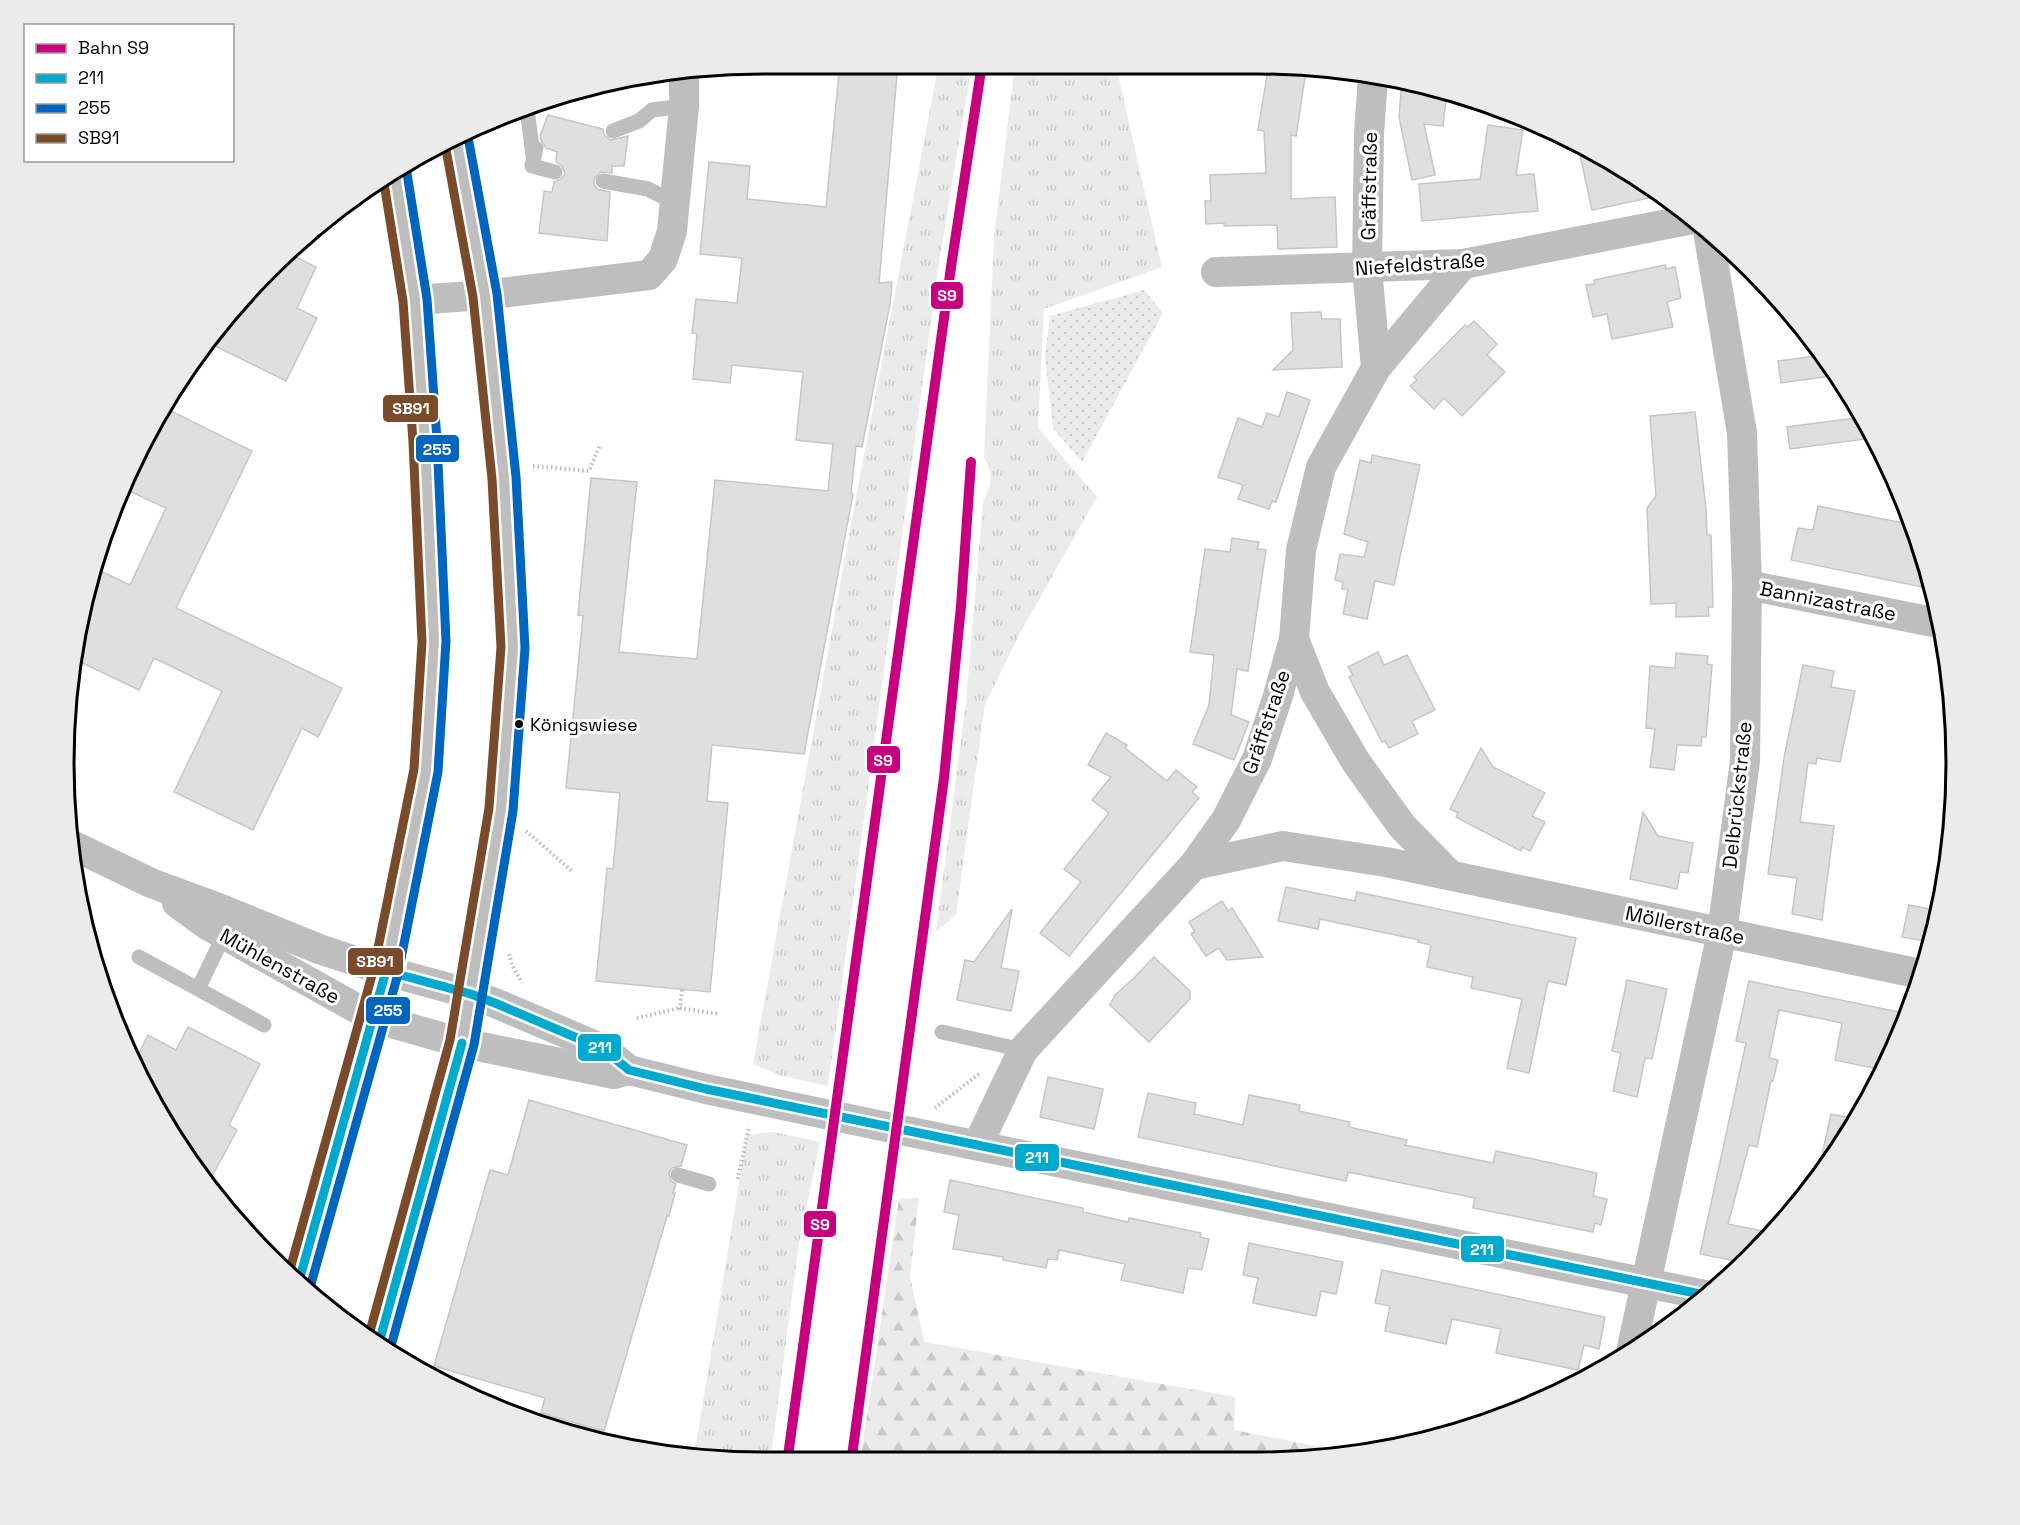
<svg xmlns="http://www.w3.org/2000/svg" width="2020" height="1525" font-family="'Space Grotesk',sans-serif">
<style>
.grass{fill:url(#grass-tufts)}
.forest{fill:url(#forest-firs)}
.park{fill:url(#park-dots)}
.building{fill:#dfdfdf;stroke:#c6c6c6;stroke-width:1.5}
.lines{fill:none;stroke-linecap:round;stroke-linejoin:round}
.primary-casing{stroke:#dbdbdb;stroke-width:35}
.path{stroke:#b9b9b9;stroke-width:4;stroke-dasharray:1.5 3;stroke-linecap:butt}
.lane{stroke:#bebebe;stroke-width:15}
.street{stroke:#bebebe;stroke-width:30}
.primary{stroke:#bebebe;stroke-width:33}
.bus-1-casing{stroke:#fff;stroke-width:14}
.bus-2-casing{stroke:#fff;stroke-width:14}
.bus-3-casing{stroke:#fff;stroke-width:14}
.bus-1{stroke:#00a9ce;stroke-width:9}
.bus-2{stroke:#0065bd;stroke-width:9}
.bus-3{stroke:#7a4b2a;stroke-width:9}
.rail-1-casing{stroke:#fff;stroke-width:15}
.rail-1{stroke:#c7007f;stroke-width:10}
.bus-dot{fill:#000;stroke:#fff;stroke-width:2}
.labels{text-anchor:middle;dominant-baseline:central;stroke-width:6;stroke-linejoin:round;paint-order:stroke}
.bus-label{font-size:18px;fill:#000;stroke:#fff;text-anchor:start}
.street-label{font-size:20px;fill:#000;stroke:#fff}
.rim{fill:none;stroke:#000;stroke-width:3}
.line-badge{stroke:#fff;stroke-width:2}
.badge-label{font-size:16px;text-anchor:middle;font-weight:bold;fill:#fff}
</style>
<defs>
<pattern id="grass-tufts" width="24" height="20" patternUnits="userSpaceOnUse" patternTransform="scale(1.5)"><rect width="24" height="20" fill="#ebebeb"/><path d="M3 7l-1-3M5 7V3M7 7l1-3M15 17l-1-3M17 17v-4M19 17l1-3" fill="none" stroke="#c8c8c8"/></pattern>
<pattern id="forest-firs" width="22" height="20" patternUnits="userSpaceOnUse" patternTransform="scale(1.5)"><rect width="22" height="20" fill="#ebebeb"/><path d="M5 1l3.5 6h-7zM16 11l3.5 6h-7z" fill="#c8c8c8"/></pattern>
<pattern id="park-dots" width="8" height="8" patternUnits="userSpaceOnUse" patternTransform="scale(1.5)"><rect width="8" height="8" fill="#ebebeb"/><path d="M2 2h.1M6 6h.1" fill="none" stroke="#c8c8c8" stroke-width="1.8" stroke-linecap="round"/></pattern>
</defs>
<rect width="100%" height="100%" fill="#fff"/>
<!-- grass -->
<g class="grass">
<polygon points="939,63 972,64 939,262 828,1086 782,1076 753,1064 857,492"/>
<path d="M1015,64H1117L1119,79L1162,267L1044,309L1038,428L1097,497L1020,633L985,704L956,915L936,932L966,702L983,502C993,482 993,475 984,456L994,238Z"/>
<polygon points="774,1132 820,1142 799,1243 771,1456 694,1456 747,1135"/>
</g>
<!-- forest -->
<polygon class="forest" points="919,1198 910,1276 924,1342 1235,1397 1234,1430 1356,1454 1348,1456 861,1456 899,1199"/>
<!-- park -->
<polygon class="park" points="1144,290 1163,313 1082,462 1053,428 1045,357 1050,316"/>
<!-- building -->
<g class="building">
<polygon points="840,63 898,63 879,283 892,282 890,304 862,447 856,446 851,493 853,494 804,754 712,745 707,801 728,803 710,992 596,981 607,868 613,869 620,793 566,788 583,616 578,615 591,478 637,482 619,652 697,659 715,480 828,491 833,444 796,440 803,372 732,365 730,383 693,379 697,334 692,333 696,299 737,303 742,258 700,254 709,162 750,166 747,199 826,207"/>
<polygon points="1269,64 1307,65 1296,136 1291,135 1291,199 1335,197 1337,247 1278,249 1277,225 1224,226 1224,223 1206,224 1205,201 1211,201 1210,175 1266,173 1264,131 1258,130"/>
<polygon points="1402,81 1447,90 1443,126 1424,124 1435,175 1412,180 1399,117"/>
<polygon points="548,115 603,129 604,135 611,140 628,136 624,166 612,166 612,173 600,172 594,179 594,184 597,189 610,192 607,241 539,233 544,191 552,192 554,182 561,179 565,174 562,166 556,162 557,152 546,148 541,140 540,136"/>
<polygon points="1488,125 1523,130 1516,175 1534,174 1538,211 1422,221 1419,184 1480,179"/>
<polygon points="1577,141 1645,180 1649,198 1592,210"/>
<polygon points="288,253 316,267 297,308 317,318 286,381 209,343 237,301"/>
<polygon points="1665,265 1666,269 1675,267 1681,298 1667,302 1673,327 1612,339 1607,314 1593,317 1586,285 1595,284 1594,280"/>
<polygon points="1321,312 1322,319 1340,319 1342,367 1273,370 1293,350 1291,313"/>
<polygon points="1474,321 1497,344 1487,355 1505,372 1462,416 1444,398 1434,409 1410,386 1417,380 1414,377 1465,325 1468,327"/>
<polygon points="1824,355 1840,375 1781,383 1778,361"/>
<polygon points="1287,392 1310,400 1276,502 1272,501 1269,509 1238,499 1243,485 1218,477 1238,418 1262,427 1267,413 1279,417"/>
<polygon points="165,408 252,451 176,608 342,688 318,737 302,728 253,830 174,792 222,691 154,658 139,690 74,659 77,626 96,569 130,585 166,508 123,488 135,453"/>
<polygon points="1695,412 1706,509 1707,535 1711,535 1713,607 1708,607 1709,616 1676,617 1676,603 1651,604 1647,508 1656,496 1650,416"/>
<polygon points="1862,417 1873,438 1790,449 1787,427"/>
<polygon points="1372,455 1420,465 1394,585 1375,581 1367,619 1343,614 1348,590 1342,589 1343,582 1335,580 1340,554 1364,557 1368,542 1344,534 1360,460 1371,463"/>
<polygon points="1818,506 1913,525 1932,589 1791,560 1798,528 1813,530"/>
<polygon points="1232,538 1259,542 1257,549 1266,550 1248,671 1237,669 1231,715 1249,722 1234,760 1193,744 1209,705 1214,655 1190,652 1205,549 1230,552"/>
<polygon points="1378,652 1384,665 1407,655 1435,710 1412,721 1418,734 1389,748 1385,741 1382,742 1349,677 1353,675 1348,667"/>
<polygon points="1676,653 1708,656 1707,664 1712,665 1706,737 1702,737 1701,746 1677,745 1674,770 1650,767 1655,729 1646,728 1650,666 1675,668"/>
<polygon points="1803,665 1834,671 1831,687 1855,691 1840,762 1817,758 1816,764 1808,763 1800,822 1834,826 1822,920 1792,914 1797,878 1768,874 1784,758"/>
<polygon points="1106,733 1127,745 1125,748 1167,781 1176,770 1197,787 1192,792 1199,798 1069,956 1040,933 1081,882 1064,869 1109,813 1092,800 1111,777 1088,765"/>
<polygon points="1481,748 1493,767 1545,793 1532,816 1545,822 1530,851 1522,847 1521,851 1469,824 1456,817 1458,813 1450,809"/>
<polygon points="1643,812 1658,836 1693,843 1688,873 1680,872 1677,889 1630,879"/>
<polygon points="1286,887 1355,901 1357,892 1576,938 1566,985 1548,981 1529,1073 1507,1068 1522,999 1471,988 1473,977 1427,967 1431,945 1418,942 1419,940 1320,919 1318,929 1278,921"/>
<polygon points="1222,901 1228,911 1232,908 1263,957 1227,960 1219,948 1206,956 1191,934 1195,932 1189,922"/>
<polygon points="1909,905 1940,911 1930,942 1902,937"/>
<polygon points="1012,909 1001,968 1019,971 1011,1011 957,1000 965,960 974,962"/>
<polygon points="1154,957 1190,991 1190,999 1149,1042 1110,1005 1115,995 1134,978"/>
<polygon points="1627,980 1667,989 1652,1059 1645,1058 1637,1097 1613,1091 1621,1053 1612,1051"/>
<polygon points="1749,981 1909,1014 1904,1030 1882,1070 1835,1060 1842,1023 1779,1010 1769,1058 1778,1060 1773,1081 1771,1081 1757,1147 1749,1145 1728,1224 1772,1233 1752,1257 1745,1263 1700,1254 1746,1043 1736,1041"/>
<polygon points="188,1027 260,1064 229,1125 237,1130 208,1184 181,1151 136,1060 148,1035 176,1050"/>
<polygon points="1048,1077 1103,1089 1094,1129 1040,1117"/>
<polygon points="1148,1093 1196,1103 1194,1114 1243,1125 1249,1095 1300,1105 1299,1111 1350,1122 1349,1127 1407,1140 1405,1145 1493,1163 1496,1151 1597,1173 1593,1196 1607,1199 1601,1225 1595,1223 1593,1232 1473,1208 1475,1198 1348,1172 1346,1181 1138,1137"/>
<polygon points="529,1100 687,1145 681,1166 672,1168 669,1173 671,1181 676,1184 673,1193 675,1193 669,1216 667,1216 604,1431 541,1413 545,1398 434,1366 490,1170 508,1175"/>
<polygon points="1831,1114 1856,1119 1839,1151 1817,1178"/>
<polygon points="950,1180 1083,1208 1083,1212 1128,1222 1129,1218 1201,1233 1200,1237 1209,1239 1202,1270 1188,1268 1183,1293 1121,1280 1125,1264 1059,1250 1057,1260 1048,1259 1046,1268 1003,1260 1003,1257 953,1249 959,1215 944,1212"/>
<polygon points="1249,1243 1343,1262 1336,1294 1321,1291 1316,1316 1253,1303 1258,1278 1243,1275"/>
<polygon points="1382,1270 1605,1317 1599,1349 1584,1345 1578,1370 1496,1353 1501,1329 1452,1319 1446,1344 1385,1331 1390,1306 1375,1303"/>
</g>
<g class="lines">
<!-- primary casing -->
<g class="primary-casing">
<g id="primary">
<polyline points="299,1281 386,971 426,771 434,642 425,441 415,300 394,169"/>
<polyline points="379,1343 462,1043 471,994 501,809 513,647 504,478 485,295 456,139"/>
</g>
</g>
<!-- path -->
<g class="path">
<polyline points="533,466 589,471 600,445"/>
<polyline points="526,831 573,872"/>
<polyline points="509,954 512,965 522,983"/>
<polyline points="682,990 680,1008 718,1014"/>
<polyline points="637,1018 680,1008"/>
<polyline points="935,1108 979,1074"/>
<polyline points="738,1179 749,1126"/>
</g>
<!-- lane -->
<g class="lane">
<polyline points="527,109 533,155"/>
<polyline points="613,131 639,121 652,110 684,106"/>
<polyline points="536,148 532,166 555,172"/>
<polyline points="603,181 648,189 675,203"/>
<polyline points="139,957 198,989 224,935"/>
<polyline points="198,989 264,1025"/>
<polyline points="942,1032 1023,1050"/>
<polyline points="678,1175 709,1184"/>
</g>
<!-- street -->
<g class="street">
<polyline points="1216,272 1463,264 1693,219"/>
<polyline points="415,300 485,295 649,275 663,259 672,231 684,106 684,73"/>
<polyline points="1376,368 1463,264"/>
<polyline points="1747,585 1943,624"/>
<polyline points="1294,639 1315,692 1356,762 1402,826 1450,875"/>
<polyline points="72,845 151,883 216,907 319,949 386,971 471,994 495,1003 603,1049 629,1070 706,1089 906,1131 1705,1295"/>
<polyline points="1194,865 1283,846 1386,862 1921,974"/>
<polyline points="177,903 207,925 374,1018 462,1043 614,1074 629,1070"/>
<polyline points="978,1144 1023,1050 1194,865 1226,820 1257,759 1277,699 1294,639 1301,550 1321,467 1376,368 1367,268 1369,134 1373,76"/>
<polyline points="1631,1352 1722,933 1745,761 1747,585 1742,433 1708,231"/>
</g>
<!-- primary -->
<use href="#primary" class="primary"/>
<!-- bus-1 casing -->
<g class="bus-1-casing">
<g id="bus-1">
<polyline points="386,971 471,994 495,1003 603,1049 629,1070 706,1089 1705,1295"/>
<polyline points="299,1281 386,971"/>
<polyline points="379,1343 462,1043"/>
</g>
</g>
<!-- bus-2 casing -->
<g class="bus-2-casing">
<g id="bus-2">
<polyline points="311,1284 398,974 438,772 446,641 437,440 427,299 406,167"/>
<polyline points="391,1346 474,1045 513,811 525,648 516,477 497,294 468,137"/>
</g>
</g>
<!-- bus-3 casing -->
<g class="bus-3-casing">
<g id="bus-3">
<polyline points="289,1273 374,968 414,769 422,642 413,442 403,301 383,177"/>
<polyline points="369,1335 450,1040 489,808 501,647 492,479 473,297 445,144"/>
</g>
</g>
<!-- bus-1 -->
<use href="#bus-1" class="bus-1"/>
<!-- bus-2 -->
<use href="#bus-2" class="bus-2"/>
<!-- bus-3 -->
<use href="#bus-3" class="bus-3"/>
<!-- rail-1 casing -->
<g class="rail-1-casing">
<g id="rail-1">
<polyline points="788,1456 951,267 982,64"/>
<polyline points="852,1456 944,778 961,606 971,462"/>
</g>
</g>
<!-- rail-1 -->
<use href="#rail-1" class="rail-1"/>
</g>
<!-- markers -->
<circle class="bus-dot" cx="519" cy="724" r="5"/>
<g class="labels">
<!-- bus labels -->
<g class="bus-label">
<text x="530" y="724">Königswiese</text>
</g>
<!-- street labels -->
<g class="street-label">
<text transform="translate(1369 186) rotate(-89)">Gräffstraße</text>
<text transform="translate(1420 264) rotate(-4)">Niefeldstraße</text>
<text transform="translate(1828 601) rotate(11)">Bannizastraße</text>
<text transform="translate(1266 722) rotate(-71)">Gräffstraße</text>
<text transform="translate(1737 795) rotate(-84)">Delbrückstraße</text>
<text transform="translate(1685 925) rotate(12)">Möllerstraße</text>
<text transform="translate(280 966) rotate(29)">Mühlenstraße</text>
</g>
</g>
<!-- crop -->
<path d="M0 0H2020V1525H0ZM763 74H1257A689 689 0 0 1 1946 763V763A689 689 0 0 1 1257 1452H763A689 689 0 0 1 74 763V763A689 689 0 0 1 763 74Z" fill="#ebebeb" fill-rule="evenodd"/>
<path class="rim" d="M763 74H1257A689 689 0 0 1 1946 763V763A689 689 0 0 1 1257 1452H763A689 689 0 0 1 74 763V763A689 689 0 0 1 763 74Z"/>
<g class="line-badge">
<rect x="930" y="281" width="34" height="29" rx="6" fill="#c7007f"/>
<rect x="382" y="394" width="57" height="29" rx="6" fill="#7a4b2a"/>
<rect x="415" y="434" width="45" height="29" rx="6" fill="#0065bd"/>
<rect x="866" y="745" width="35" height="29" rx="6" fill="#c7007f"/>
<rect x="347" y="947" width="57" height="29" rx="6" fill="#7a4b2a"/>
<rect x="365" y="996" width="46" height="29" rx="6" fill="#0065bd"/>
<rect x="577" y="1033" width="45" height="29" rx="6" fill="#00a9ce"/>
<rect x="1014" y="1143" width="46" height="29" rx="6" fill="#00a9ce"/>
<rect x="803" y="1210" width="34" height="28" rx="6" fill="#c7007f"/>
<rect x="1460" y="1235" width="45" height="28" rx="6" fill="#00a9ce"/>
</g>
<g class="badge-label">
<text x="947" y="301">S9</text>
<text x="411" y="414">SB91</text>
<text x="437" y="455">255</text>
<text x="883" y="766">S9</text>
<text x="375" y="967">SB91</text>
<text x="388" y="1016">255</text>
<text x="600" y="1053">211</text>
<text x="1037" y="1163">211</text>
<text x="820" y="1230">S9</text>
<text x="1482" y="1255">211</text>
</g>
<!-- legend -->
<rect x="24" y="24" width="210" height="138" fill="#ffffff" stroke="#999999" stroke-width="1.5"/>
<rect x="36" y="44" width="30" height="9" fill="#c7007f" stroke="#999999" stroke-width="1.5"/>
<text x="78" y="54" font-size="18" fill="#000000">Bahn S9</text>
<rect x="36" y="74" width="30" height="9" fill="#00a9ce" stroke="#999999" stroke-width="1.5"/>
<text x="78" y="84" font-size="18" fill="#000000">211</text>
<rect x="36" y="104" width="30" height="9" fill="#0065bd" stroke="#999999" stroke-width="1.5"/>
<text x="78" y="114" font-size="18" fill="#000000">255</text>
<rect x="36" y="134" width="30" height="9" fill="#7a4b2a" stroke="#999999" stroke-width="1.5"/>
<text x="78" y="144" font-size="18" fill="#000000">SB91</text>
</svg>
